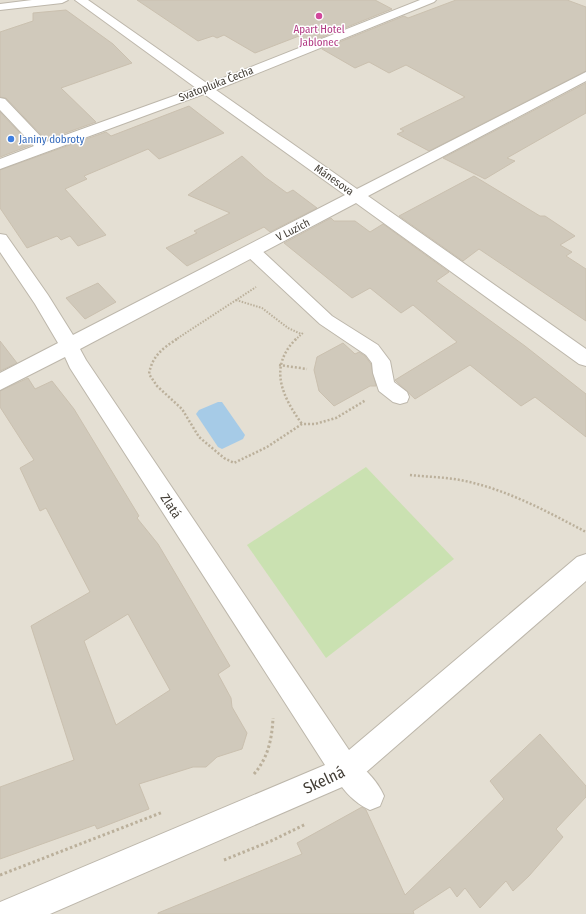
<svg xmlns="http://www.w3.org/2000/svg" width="586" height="914" font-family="'Fira Sans Condensed',sans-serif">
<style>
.residential{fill:#e4dfd3}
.green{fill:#cae1b1}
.water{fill:#a6cbe7}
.building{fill:#d0c9bb;stroke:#cac0af;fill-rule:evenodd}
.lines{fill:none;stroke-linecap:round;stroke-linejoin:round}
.service-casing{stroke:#bdb7ab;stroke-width:2}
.minor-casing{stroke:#bdb7ab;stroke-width:2}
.path-far2{stroke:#bbb09b;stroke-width:2;stroke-dasharray:1.5 1.5;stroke-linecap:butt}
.path-far1{stroke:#bbb09b;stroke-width:2.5;stroke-dasharray:2 2;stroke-linecap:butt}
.path{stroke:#bbb09b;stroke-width:3;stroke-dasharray:2.5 2.5;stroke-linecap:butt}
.service{fill:#fff;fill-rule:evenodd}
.minor{fill:#fff;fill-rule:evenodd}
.hotel-dot{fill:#d1479c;stroke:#fff;stroke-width:1.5}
.shop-dot{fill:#3f7fe0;stroke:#fff;stroke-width:1.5}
.labels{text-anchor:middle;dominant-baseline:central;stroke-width:3;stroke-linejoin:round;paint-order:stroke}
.far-hotel-label{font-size:11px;fill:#b23c85;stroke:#fff}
.far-street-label{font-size:11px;fill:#423d35;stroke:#fff}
.far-shop-label{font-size:11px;fill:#366cbe;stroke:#fff;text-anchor:start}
.street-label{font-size:13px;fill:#423d35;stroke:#fff}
.near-street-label{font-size:16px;fill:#423d35;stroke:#fff}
</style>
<rect width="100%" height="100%" fill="#f0ede4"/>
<!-- residential -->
<rect class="residential" x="0" y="0" width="586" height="914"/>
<!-- green -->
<polygon class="green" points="366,467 454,559 326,658 247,545"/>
<!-- water -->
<polygon class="water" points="218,402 222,402 245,435 243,439 222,449 218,447 196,414 199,410"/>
<!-- building -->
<g class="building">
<polygon points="137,0 375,0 392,9 310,42 299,36 255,53 224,35 217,38 213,36 198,41"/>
<polygon points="456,0 567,0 586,7 586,71 429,151 397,134 404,131 400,129 465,97 406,65 389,73 369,62 355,68 322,49 404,16 408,18"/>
<polygon points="66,10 113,44 132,63 61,88 96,122 46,140 6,98 0,97 0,32 33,21 33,13"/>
<polygon points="586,83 586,113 507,158 515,161 485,179 443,158"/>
<polygon points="189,106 224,133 159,159 148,149 84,176 87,179 65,189 106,235 78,246 70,236 61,240 57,236 27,248 0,208 0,170 106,132 111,136"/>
<polygon points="0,112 31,145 0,157"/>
<polygon points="242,156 265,177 287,193 293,190 317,208 270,232 264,227 187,266 166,248 197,233 194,231 230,213 188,195"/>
<polygon points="474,176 540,216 545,216 575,236 560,245 572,252 566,256 586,269 586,321 479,249 463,261 399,216"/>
<polygon points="331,218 334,221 355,221 370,232 383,224 449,272 436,281 525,346 586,394 586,437 535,397 521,406 470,365 415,399 395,380 457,342 413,305 401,313 370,288 352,298 284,243"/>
<polygon points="98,283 116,302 85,319 66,298"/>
<polygon points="0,341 17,363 0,371"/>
<polygon points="343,343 355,354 359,352 365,356 371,364 376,386 370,386 334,406 319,391 314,370 317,357"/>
<path d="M28,378L35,389L52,381L74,409L139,516L137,518L158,544L230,666L218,674L231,698L232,707L247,733L242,749L217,757L206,767H193L139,784L149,809L97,829L95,825L0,859V787L74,760L31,626L90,592L46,508L40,511L20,468L34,460L0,407V391ZM128,614L170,690L116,725L84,641Z"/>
<polygon points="540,734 586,786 586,797 556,829 563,837 529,876 513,891 506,881 480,908 465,888 457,897 450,887 413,911 414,914 158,914 158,913 302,854 297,843 362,807 366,810 405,895 504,799 490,781"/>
</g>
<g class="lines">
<!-- service casing -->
<g class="service-casing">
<g id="service">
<polygon points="252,246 258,247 332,316 378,345 390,361 394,382 407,392 409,397 407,402 400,404 393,402 379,391 373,373 372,363 366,355 320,324 246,255 244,251 246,247"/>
<path d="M346,758C362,764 377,780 384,796L380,806L370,810C354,803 339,787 333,771L337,762Z"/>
</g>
</g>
<!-- minor casing -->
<g class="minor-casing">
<g id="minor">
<polygon points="32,0 68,0 62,3 0,10 0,4"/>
<polygon points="75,0 88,0 208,84 420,0 436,0 434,2 216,90 357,189 586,72 586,81 368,196 586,349 586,366 579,364 356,203 80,349 86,360 349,750 577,557 586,554 586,581 356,781 50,914 0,914 0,902 325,765 70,368 65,357 0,390 0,373 58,343 35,304 0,252 0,234 6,235 48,295 73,335 345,195 204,94 0,169 0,159 34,146 0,110 0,98 5,99 46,142 196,88"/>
</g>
</g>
<!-- path-far2 -->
<g class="path-far2">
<polyline points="236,300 262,308 288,328 301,334"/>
<polyline points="175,340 256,287"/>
<polyline points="295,340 304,332"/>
</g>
<!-- path-far1 -->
<g class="path-far1">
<path d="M177,339C163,348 152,356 149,374L157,386L182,409L199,437L224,458L234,463L267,447L302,424H315L336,418L366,400"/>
<path d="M296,339C268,367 282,396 302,424"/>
<polyline points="279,365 307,369"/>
<path d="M410,475C428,477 447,477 465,481C508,490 548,512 586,532"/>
</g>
<!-- path -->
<g class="path">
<path d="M254,774C268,758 272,739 273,718"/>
<polyline points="224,860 271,841 306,824"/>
<polyline points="0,875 163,812"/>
</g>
<!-- service -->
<use href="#service" class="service"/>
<!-- minor -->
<use href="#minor" class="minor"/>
</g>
<!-- markers -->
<circle class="hotel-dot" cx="319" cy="16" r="4"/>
<circle class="shop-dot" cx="11" cy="139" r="4"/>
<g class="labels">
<!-- far-hotel labels -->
<g class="far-hotel-label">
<text x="319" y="29">Apart Hotel<tspan x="319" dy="13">Jablonec</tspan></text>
</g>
<!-- far-street labels -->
<g class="far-street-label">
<text transform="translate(216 84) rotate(-21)">Svatopluka Čecha</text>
<text transform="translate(334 180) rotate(35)">Mánesova</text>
<text transform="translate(293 230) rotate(-27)">V Luzích</text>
</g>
<!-- far-shop labels -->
<g class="far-shop-label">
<text x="19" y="139">Janiny dobroty</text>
</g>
<!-- street labels -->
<g class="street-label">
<text transform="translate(171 506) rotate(57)">Zlatá</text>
</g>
<!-- near-street labels -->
<g class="near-street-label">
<text transform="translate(324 780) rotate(-25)">Skelná</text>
</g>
</g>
</svg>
